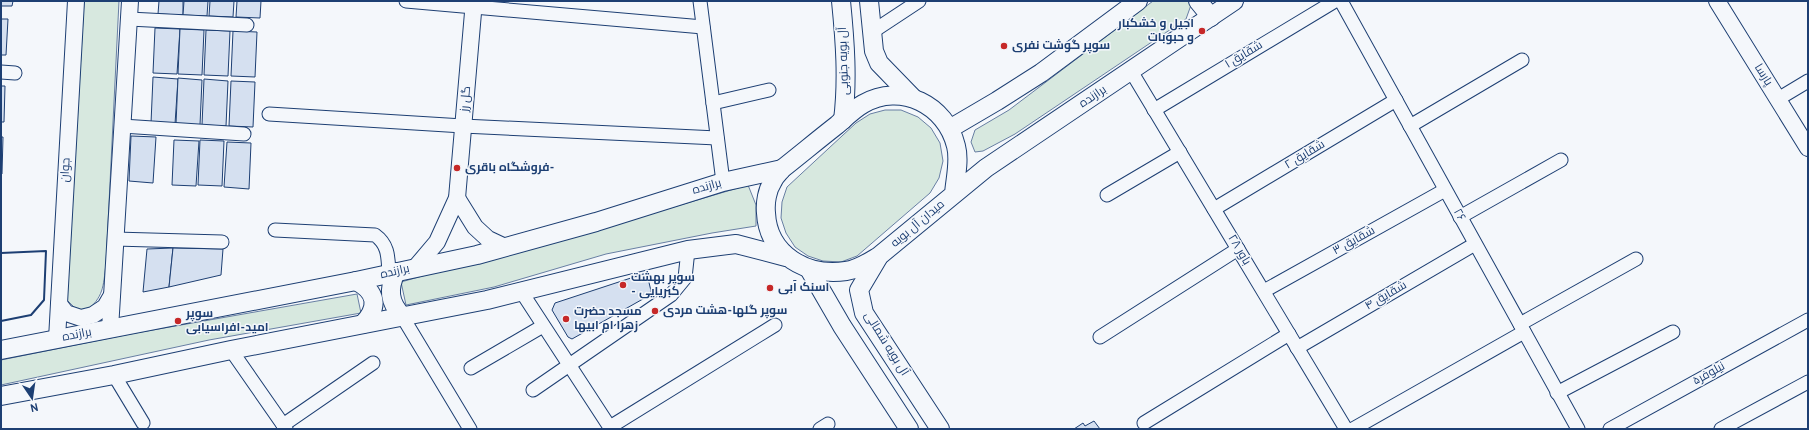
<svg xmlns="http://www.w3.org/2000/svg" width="1809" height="430" font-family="Overpass,Cairo,sans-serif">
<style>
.green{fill:#d7e8df;stroke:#687fa3}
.building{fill:#d5e0f0;stroke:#1d3f73}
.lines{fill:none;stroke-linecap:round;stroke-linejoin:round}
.minor-casing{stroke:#1d3f73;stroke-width:15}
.tertiary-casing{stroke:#1d3f73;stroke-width:18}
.secondary-casing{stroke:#1d3f73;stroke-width:20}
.minor{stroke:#f4f7fb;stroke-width:13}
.tertiary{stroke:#f4f7fb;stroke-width:16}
.secondary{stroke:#f4f7fb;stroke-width:18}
.wall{stroke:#1d3f73;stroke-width:2}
.poi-dot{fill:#c62828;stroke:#f4f7fb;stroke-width:1.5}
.labels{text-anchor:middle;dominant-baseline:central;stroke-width:3;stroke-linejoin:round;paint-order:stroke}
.poi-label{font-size:12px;font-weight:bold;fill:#1d3f73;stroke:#f4f7fb;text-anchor:start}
.street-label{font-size:12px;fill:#1d3f73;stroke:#f4f7fb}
</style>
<rect width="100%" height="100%" fill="#f4f7fb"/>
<!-- green -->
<g class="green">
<path d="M84,1H119L106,264C103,287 104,297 85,312L76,309L67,300Z"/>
<polygon points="1153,1 1188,1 1191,5 1186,19 1015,134 983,151 975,152 971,142 975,130 1009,110"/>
<polygon points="885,110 901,110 918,117 931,128 940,143 943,161 939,178 930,193 857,256 841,262 823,261 808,256 795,247 786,233 781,218 782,202 787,187 856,123 870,114"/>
<polygon points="748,185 756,205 756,226 712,233 606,254 494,287 406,305 401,282 447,269 521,252"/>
<polygon points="357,294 361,313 209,340 1,385 1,360 130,334"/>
</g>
<!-- building -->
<g class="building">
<polygon points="1,1 13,1 12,6 1,6"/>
<polygon points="159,1 183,1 183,15 158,14"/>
<polygon points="184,1 208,1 207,16 183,15"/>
<polygon points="210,1 234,1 233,17 209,16"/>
<polygon points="237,1 261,1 260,18 236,17"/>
<polygon points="1,19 8,19 6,55 1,55"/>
<polygon points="155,28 180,29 177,74 153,73"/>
<polygon points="180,29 204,30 202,75 178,74"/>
<polygon points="206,30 230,31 228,76 204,75"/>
<polygon points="233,31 257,32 255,77 231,76"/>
<polygon points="153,77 178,79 175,124 151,123"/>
<polygon points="178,78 202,80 200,125 176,124"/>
<polygon points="204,79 228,81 226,126 202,125"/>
<polygon points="231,81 255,82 253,127 229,126"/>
<polygon points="1,86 5,86 4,122 1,122"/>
<polygon points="131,136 156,137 153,183 129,181"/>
<polygon points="1,137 3,137 2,174 1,174"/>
<polygon points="174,140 199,141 196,186 172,185"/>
<polygon points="200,140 224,141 222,186 198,185"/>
<polygon points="227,142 251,143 249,189 224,187"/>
<polygon points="173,248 169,287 143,292 147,249"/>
<polygon points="173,248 223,249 221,275 169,287"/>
<polygon points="643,274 647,274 651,291 650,295 572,339 568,337 552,310 555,303"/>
<polygon points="1094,421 1100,429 1074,429 1083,423 1085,426"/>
</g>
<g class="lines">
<!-- minor casing -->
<g class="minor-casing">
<g id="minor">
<polyline points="406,1 703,27"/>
<polyline points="700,1 723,182"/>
<polyline points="1341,1 1578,429"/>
<polyline points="129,19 247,25"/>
<polyline points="872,32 919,1"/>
<polyline points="1131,71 1346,429"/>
<polyline points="1,72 15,73"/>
<polyline points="1778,99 1808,81"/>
<polyline points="713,103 769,90"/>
<polyline points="1154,110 1335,1"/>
<polyline points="269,114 463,126 717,138"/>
<polyline points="122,126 244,134"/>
<polyline points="1410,126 1522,60"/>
<polyline points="1107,195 1180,152"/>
<polyline points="1214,209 1396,100"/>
<polyline points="1460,217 1561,160"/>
<path d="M275,230L375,235C389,245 388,258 389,274"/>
<polyline points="115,239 222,242"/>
<polyline points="521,291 611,429"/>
<polyline points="1264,291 1445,190"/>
<polyline points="402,316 470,429"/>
<polyline points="1520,324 1636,259"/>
<polyline points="1100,337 1238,249"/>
<polyline points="1297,348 1475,244"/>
<polyline points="231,350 286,429"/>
<polyline points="471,368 543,326"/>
<polyline points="114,375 143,423"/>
<polyline points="533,390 671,295 685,278 688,250"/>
<polyline points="1557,393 1673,332"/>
<polyline points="1144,423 1289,334"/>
<polyline points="283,425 373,363"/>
<polyline points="610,427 775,325"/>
<polyline points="820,429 828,424"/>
<polyline points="1353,429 1524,332"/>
<polyline points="1610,429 1808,320"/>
<polyline points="1721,429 1808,382"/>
</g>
</g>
<!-- tertiary casing -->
<g class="tertiary-casing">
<g id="tertiary">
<polyline points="1717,1 1808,148"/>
<polyline points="457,198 475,227 488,239 505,247"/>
<polyline points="415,268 437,242 457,198 474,1"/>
<polyline points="59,304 66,313 81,318 93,315 105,307 112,295"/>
<polyline points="110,329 130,1"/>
<polyline points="57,339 76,1"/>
</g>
</g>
<!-- secondary casing -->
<g class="secondary-casing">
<g id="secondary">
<path d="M841,1C845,41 848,80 843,120"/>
<polyline points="869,1 874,51 879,63 913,98"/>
<polyline points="1198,1 1211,17"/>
<polyline points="951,128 997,101 1041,73 1138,1"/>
<path d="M954,194C955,179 960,161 956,146C946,105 901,82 863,104C854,109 845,118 837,125C819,139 801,154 782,169C779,173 775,176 773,181C767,190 765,203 766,213C768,255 807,277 846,271C859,269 869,262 879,256L986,168L1234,1"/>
<polyline points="878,258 859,290 864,313 940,429"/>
<polyline points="809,269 842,326 909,429"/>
<path d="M396,272C388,289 389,302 402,316"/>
<path d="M356,281C377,292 379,307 363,324"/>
<polyline points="1,350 356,281 477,255 596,222 723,182 782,169"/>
<polyline points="1,396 114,375 231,350 487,300 688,250 736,244 786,257"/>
</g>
</g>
<!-- minor -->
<use href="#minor" class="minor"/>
<!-- tertiary -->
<use href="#tertiary" class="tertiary"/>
<!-- secondary -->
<use href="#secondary" class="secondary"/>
<!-- wall -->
<g class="wall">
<polyline points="1,242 1,244"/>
<polyline points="1,253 46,251 44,300 31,315 1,321"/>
</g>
</g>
<!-- markers -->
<g class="poi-dot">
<circle cx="1202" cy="31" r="4"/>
<circle cx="1004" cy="46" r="4"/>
<circle cx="457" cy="168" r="4"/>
<circle cx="623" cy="285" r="4"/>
<circle cx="770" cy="288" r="4"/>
<circle cx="655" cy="311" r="4"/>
<circle cx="566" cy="319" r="4"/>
<circle cx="178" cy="321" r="4"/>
</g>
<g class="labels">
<!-- poi labels -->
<g class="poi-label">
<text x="1194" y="24" text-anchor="end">اجیل و خشکبار<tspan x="1194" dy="14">و حبوبات</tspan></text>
<text x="1012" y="46">سوپر گوشت نفری</text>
<text x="465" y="168">فروشگاه باقری-</text>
<text x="631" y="278">سوپر بهشت<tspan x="631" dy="14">- کبریایی</tspan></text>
<text x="778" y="288">اسنک آبی</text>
<text x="663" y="311">سوپر گلها-هشت مردی</text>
<text x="574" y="312">مسجد حضرت<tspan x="574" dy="14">زهرا ام ابیها</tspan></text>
<text x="186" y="314">سوپر<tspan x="186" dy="14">امید-افراسیابی</tspan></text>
</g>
<!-- street labels -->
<g class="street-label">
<text transform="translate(1244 55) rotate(-31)">شقایق ۱</text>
<text transform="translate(844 61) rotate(-92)">آل بویه جنوبی</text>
<text transform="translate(1763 75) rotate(58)">پارسا</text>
<text transform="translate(1093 97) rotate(-34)">برازنده</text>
<text transform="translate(466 99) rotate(-85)">گل رز</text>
<text transform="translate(1305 155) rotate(-31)">شقایق ۲</text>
<text transform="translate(66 170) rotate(-87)">جوان</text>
<text transform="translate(707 187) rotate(-16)">برازنده</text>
<text transform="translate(1459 215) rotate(61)">۲۶</text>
<text transform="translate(918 224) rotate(-40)">میدان آل بویه</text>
<text transform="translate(1354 241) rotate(-29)">شقایق ۳</text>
<text transform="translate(1239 250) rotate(59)">باور ۲۸</text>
<text transform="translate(395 272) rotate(-13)">برازنده</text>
<text transform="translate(1386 296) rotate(-30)">شقایق ۴</text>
<text transform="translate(77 335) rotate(-11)">برازنده</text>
<text transform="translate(886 344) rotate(58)">آل بویه شمالی</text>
<text transform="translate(1709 374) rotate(-29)">نیلوفر۵</text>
</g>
</g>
<!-- border -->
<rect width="1809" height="430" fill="none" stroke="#1d3f73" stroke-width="4"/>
<!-- north arrow -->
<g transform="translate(32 398) rotate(167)" stroke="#f4f7fb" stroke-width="3" paint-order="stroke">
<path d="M0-3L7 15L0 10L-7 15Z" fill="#1d3f73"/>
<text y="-6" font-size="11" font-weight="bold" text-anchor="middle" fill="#1d3f73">N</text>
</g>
</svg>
